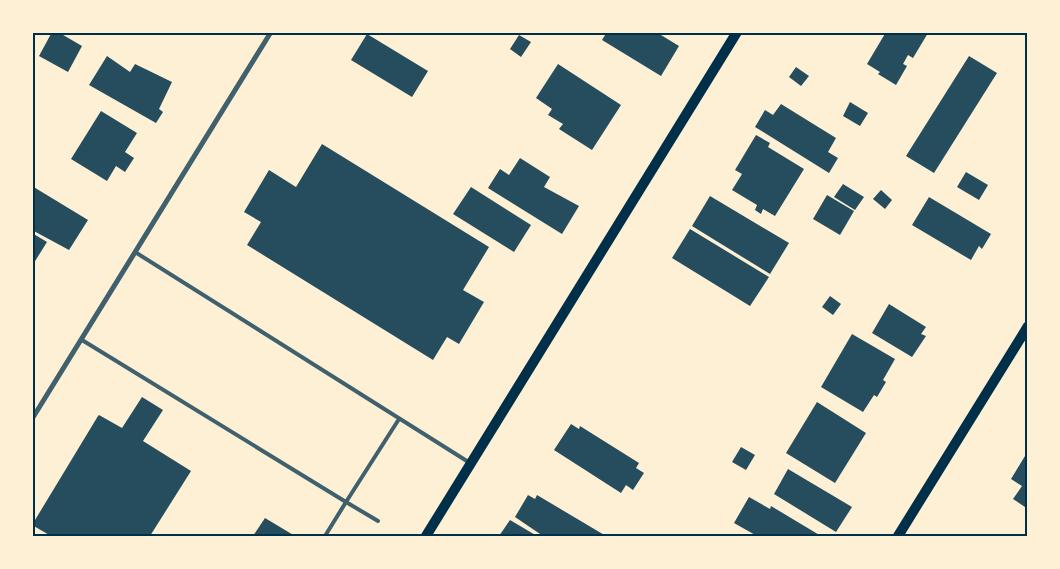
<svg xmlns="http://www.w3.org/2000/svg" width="1060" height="569" font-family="Manrope,sans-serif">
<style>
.building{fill:#264d5e}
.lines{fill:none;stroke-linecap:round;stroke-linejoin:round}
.service{stroke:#3f606c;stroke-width:4}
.minor{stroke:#3f606c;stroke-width:5}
.secondary{stroke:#003049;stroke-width:10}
.neatline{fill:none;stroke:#003049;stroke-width:2}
</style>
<rect width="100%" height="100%" fill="#fdf0d5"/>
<!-- building -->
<g class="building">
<polygon points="52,32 58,32 82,46 68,72 39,56"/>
<polygon points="607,32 656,32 679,46 661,76 602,40"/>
<polygon points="886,32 928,33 913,58 908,55 903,64 907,66 896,85 878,74 880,72 867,64"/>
<polygon points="367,34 428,71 412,97 351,60"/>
<polygon points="519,35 531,42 521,57 510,49"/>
<polygon points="107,56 130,72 135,64 172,82 159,109 163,112 156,123 89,85"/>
<polygon points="969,56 997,73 934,173 906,156"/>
<polygon points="558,64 621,105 592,150 559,129 563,124 548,115 552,109 536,98"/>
<polygon points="796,67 809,76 801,86 789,77"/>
<polygon points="850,102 868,113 860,126 843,116"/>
<polygon points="781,104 836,138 828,152 838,158 829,173 755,127 765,110 773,115"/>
<polygon points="101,111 137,133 125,152 134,158 125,172 116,166 107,181 71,159"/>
<polygon points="756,135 770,143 768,147 804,169 775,216 763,209 761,214 755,210 757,205 732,190 742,174 735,170"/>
<polygon points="322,144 489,247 463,290 484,302 459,344 447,337 433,360 247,245 261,222 244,212 269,170 296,187"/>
<polygon points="520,158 550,177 544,187 579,206 562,234 488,188 500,169 509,175"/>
<polygon points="966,172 988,185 979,200 957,187"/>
<polygon points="843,184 864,197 855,210 834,197"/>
<polygon points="32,186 88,220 69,250 32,230"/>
<polygon points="471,187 531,225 514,252 453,214"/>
<polygon points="881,190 892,200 885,209 873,199"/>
<polygon points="827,195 854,211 840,235 813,219"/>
<polygon points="710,196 789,243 770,274 692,226"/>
<polygon points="929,197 991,234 982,249 979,246 971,260 912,225"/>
<polygon points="690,229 769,277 750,306 672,258"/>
<polygon points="32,233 47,242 32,266"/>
<polygon points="830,296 841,304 833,315 822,307"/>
<polygon points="889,304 926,327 921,334 926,336 912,357 872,333"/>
<polygon points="852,334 895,359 883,380 886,382 877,397 874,395 863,412 821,387"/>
<polygon points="142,397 163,410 143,441 191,471 150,536 51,536 32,525 98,416 99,415 122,428"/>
<polygon points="817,402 866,433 835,483 786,453"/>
<polygon points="571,424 579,429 580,426 639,463 636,468 644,473 633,490 626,485 621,493 554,450"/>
<polygon points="741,447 755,455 746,470 732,462"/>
<polygon points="1025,456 1028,457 1028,509 1013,499 1022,486 1011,479"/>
<polygon points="788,469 852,507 836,532 774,494"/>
<polygon points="528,495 535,499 537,495 606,536 543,536 515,517"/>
<polygon points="749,497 770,509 771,506 821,536 757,536 734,523"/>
<polygon points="265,518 295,536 253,536"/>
<polygon points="510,520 537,536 499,536"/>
</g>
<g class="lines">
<!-- service -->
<g class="service">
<polyline points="135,252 470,463"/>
<polyline points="82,340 346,502 399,419"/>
<polyline points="325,536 346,502 378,521"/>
</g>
<!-- minor -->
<polyline class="minor" points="32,419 271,32"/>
<!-- secondary -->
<g class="secondary">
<polyline points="426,536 737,32"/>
<polyline points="898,536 1028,326"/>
</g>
</g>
<!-- border -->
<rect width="1060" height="569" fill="none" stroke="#fdf0d5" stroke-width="68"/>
<rect x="34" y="34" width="992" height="501" class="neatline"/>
</svg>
